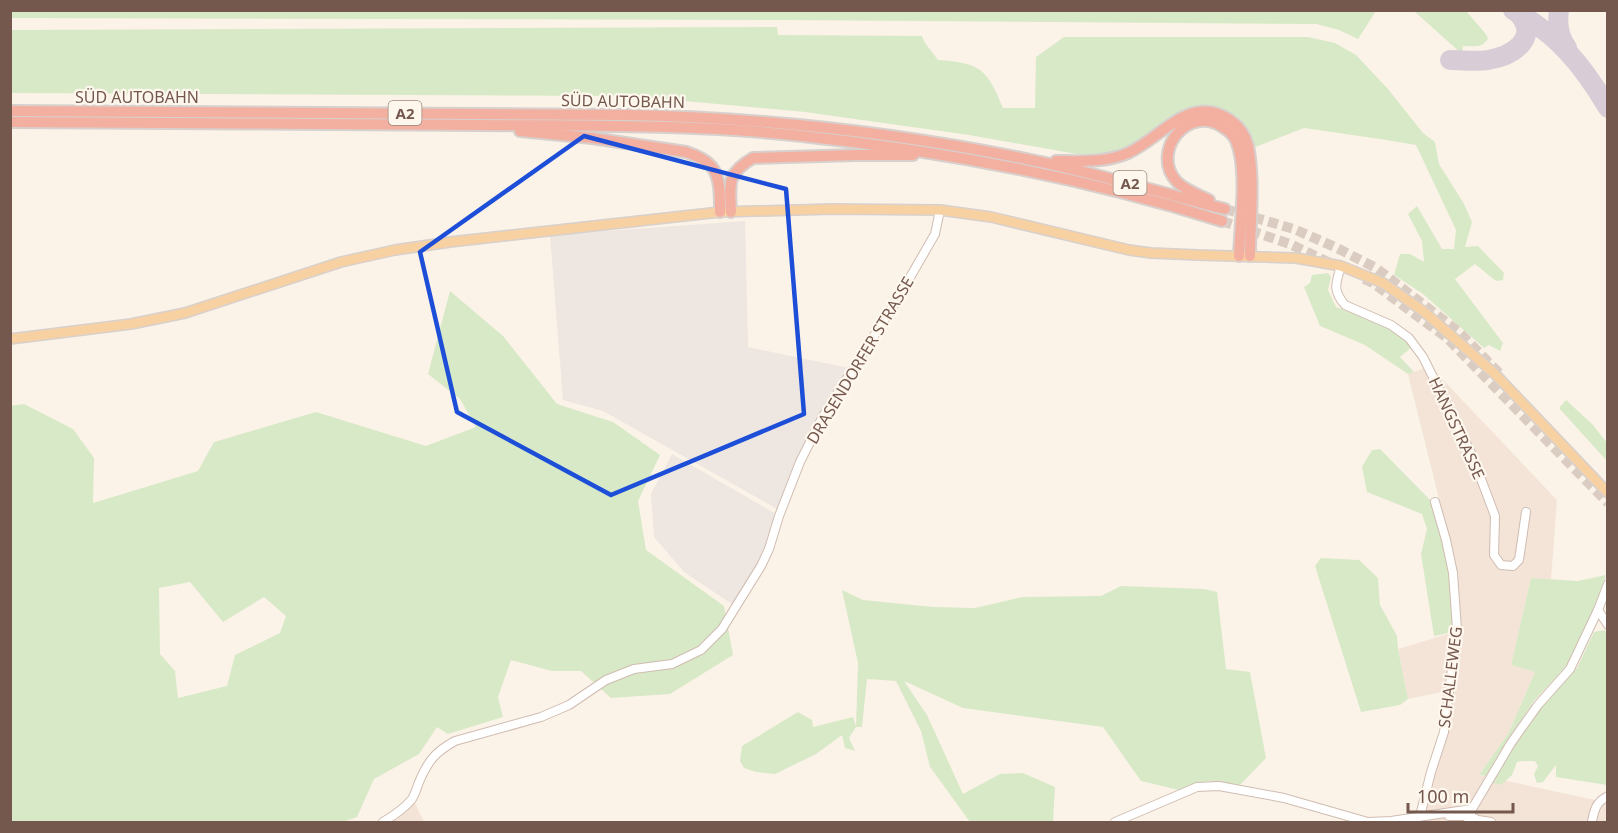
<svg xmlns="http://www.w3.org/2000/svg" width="1618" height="833" font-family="'Noto Sans',sans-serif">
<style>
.residential{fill:#f3e4d7}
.industrial{fill:#ede6e1}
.green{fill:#d8e9c7;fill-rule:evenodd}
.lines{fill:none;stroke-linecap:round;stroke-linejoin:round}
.taxiway{stroke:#d8ccd7;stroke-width:20}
.highway-tunnel{stroke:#daccc1;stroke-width:10;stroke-dasharray:10 5;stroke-linecap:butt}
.minor-casing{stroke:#d0bcb1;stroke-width:10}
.major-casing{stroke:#d8d0cd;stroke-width:12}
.highway-casing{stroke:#d8d0cd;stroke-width:14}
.minor{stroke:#fff;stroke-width:8}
.major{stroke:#f8d1a3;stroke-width:9}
.highway{stroke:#f3b0a1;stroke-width:10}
.marked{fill:none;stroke:#1d4ed8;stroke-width:4.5;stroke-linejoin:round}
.labels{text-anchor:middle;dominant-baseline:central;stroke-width:4.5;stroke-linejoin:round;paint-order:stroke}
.shield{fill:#fef7ee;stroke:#9e887d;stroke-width:1.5}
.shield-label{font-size:15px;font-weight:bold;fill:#75584d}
.street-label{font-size:16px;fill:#75584d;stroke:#fef7ee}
</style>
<rect width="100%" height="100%" fill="#fcf3e8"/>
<!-- residential -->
<g class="residential">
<polygon points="1430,366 1557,500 1551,580 1531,578 1511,665 1535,672 1508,734 1479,775 1605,802 1607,801 1607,822 1420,822 1448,727 1452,690 1408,699 1398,649 1461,630 1450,543 1408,374"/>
<polygon points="414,801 424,822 389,822 400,817"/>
</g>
<!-- industrial -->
<g class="industrial">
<polygon points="745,221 748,347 849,368 797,458 779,510 603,411 563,400 550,235"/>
<polygon points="672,454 776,514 762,558 732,604 684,572 654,537 651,494"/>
</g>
<!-- green -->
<g class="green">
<polygon points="11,10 1376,10 1376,11 1358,39 1339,30 1316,24 783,20 11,18"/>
<path d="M1414,11H1466L1485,33L1488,38C1483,49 1473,46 1463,46L1462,54Z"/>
<path d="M777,27L778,35L922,36L925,43L938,60C981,63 987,69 1003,108H1035L1036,57L1064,37H1308L1335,43L1356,55L1388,89L1423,133L1435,142L1439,164L1464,204L1472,222L1465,247L1478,246L1504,273L1503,280L1496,281L1475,264L1455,279L1503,343L1500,351L1489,345L1484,348L1423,294L1394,275L1400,254H1410L1424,262L1422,241L1408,214L1417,206L1442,249H1454L1456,230L1416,145L1380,139L1304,128L1253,148L1239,121L1224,111L1210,107H1194L1180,112L1143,139L1127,149L1108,155L1088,156L969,135L805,112L629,96L11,93L10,30Z"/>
<path d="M1328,273L1331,277L1328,290L1336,307C1362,317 1394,325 1412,347L1400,357L1414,372L1408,374L1365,345L1320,326L1304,287L1310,283L1312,275Z"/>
<path d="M450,291L503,336L557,404L613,422L660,455L638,501L646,550L724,606L733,655L670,694L611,698L581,671H552L511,660L498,697L503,717L448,734L437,727L419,754L374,779L357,817L343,822H11L10,406L24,404L73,429L94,458L93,503L198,471L214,442L316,412L426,446L476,427L460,399L428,374ZM190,582L223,622L264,597L286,616L280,633L235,655L227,686L178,698L175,671L160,654L159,588Z"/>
<polygon points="1566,400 1593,425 1607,443 1607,461 1559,408"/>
<polygon points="1380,449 1432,502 1443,538 1449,573 1453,632 1434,636 1421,554 1427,529 1422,514 1367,492 1362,467 1372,450"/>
<polygon points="1321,558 1359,560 1378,578 1380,605 1397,636 1398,649 1408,699 1400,705 1361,712 1315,566"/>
<polygon points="1606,575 1589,621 1570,662 1533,702 1486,776 1479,775 1508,734 1535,672 1511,665 1531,578 1578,581"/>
<polygon points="1121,586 1204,589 1217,592 1226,669 1250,672 1266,758 1240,785 1208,781 1179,790 1141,781 1103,727 963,708 904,681 927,715 963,794 1000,774 1023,773 1055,787 1053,822 970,822 930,767 921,731 896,681 867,679 862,727 856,727 849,738 855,751 845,748 842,735 816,754 775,774 756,772 744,768 740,761 742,746 798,712 812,720 813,727 853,717 856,726 858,663 842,590 863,600 933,607 975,608 1022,597 1101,596"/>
<polygon points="1604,630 1608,633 1607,785 1556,777 1556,765 1543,782 1537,783 1534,774 1538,766 1535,761 1523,761 1517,762 1512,775 1501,785 1491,782 1514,745 1542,706 1577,668 1594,632"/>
</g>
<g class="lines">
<!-- taxiway -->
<g class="taxiway">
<path d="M1513,10C1558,35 1582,64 1608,108"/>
<path d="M1559,10C1557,24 1559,37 1567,48"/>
<path d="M1450,60C1463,60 1476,62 1488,60C1512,56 1540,39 1519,14"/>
</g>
<!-- highway-tunnel -->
<g class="highway-tunnel">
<polyline points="1225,209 1294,229 1337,248 1376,268 1459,332 1499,373"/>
<polyline points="1222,221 1290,244 1330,263"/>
<polyline points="1364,279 1373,283 1447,338 1608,503"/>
</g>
<!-- minor casing -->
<g class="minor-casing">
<g id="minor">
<path d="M1341,266C1336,283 1332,290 1345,305L1391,325L1409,338L1423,357L1472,455L1495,516L1494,555L1501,565L1513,566L1519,560L1526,512"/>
<polyline points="1608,584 1598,610 1608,625"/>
<polyline points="1420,816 1431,772 1444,732 1457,629 1453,573 1446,540 1435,502"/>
<polyline points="1449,816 1470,816 1478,820 1491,822"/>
<path d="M383,822C393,816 404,809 412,799C415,794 417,788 419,782C428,761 435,752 455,741L541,717L569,705L606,680L634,669L672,664L701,650L722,629L761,566L769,549L779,516L800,462L822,418L901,293L935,234L940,210"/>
<polyline points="1115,822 1197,787 1219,786 1284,798 1368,822 1391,821 1472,809"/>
<polyline points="1468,822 1472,809 1511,743 1538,705 1570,669 1598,610"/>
<path d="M1592,822C1594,810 1596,802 1608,796"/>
</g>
</g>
<!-- major casing -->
<g class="major-casing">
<polyline id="major" points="10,339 131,324 185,313 341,262 395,250 450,242 720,212 833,209 940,210 991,217 1129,250 1151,253 1198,255 1296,258 1341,266 1383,283 1423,311 1495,374 1608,493"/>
</g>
<!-- highway casing -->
<g class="highway-casing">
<g id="highway">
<path d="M10,111L629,115C765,118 899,133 1031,160C1097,173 1161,193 1225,209"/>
<path d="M10,122C166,123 321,124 477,125C585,126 694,124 802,136C944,151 1085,178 1222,221"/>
<path d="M520,131L592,138L686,152C695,155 705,159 711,166C721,177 720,199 720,212"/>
<path d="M1056,161C1080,161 1105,163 1128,153C1162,138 1189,93 1230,120C1239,126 1245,134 1248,146C1255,180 1250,221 1250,256"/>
<path d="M1209,200C1199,195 1185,190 1177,182C1149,152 1189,102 1224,128C1229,131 1234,136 1236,141C1248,168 1240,226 1239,256"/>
<path d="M731,212C730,183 726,174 753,158L856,155H913"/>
</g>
</g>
<!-- minor -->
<use href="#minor" class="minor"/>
<!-- major -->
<use href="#major" class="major"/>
<!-- highway -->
<use href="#highway" class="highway"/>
</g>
<!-- marked area -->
<path class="marked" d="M584,136L786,189L804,414L611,495L457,412L420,252Z"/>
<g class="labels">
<!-- shield labels -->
<g class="shield">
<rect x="388.5" y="101" width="33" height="24" rx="4.5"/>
<rect x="1113.5" y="171" width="33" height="24" rx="4.5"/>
</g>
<g class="shield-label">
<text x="405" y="113">A2</text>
<text x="1130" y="183">A2</text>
</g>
<!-- street labels -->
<g class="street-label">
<text x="137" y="97">SÜD AUTOBAHN</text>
<text transform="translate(623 101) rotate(1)">SÜD AUTOBAHN</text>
<text transform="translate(860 360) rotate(-59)">DRASENDORFER STRASSE</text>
<text transform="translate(1457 428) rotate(65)">HANGSTRASSE</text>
<text transform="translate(1450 677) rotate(-83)">SCHALLEWEG</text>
</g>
</g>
<!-- border -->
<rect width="1618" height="833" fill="none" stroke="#75584d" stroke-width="24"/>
<!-- scale -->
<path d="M1408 803v9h105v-9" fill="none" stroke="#75584d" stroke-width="3"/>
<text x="1417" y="803" font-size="18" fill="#75584d" stroke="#fef7ee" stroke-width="4.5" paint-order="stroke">100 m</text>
</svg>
